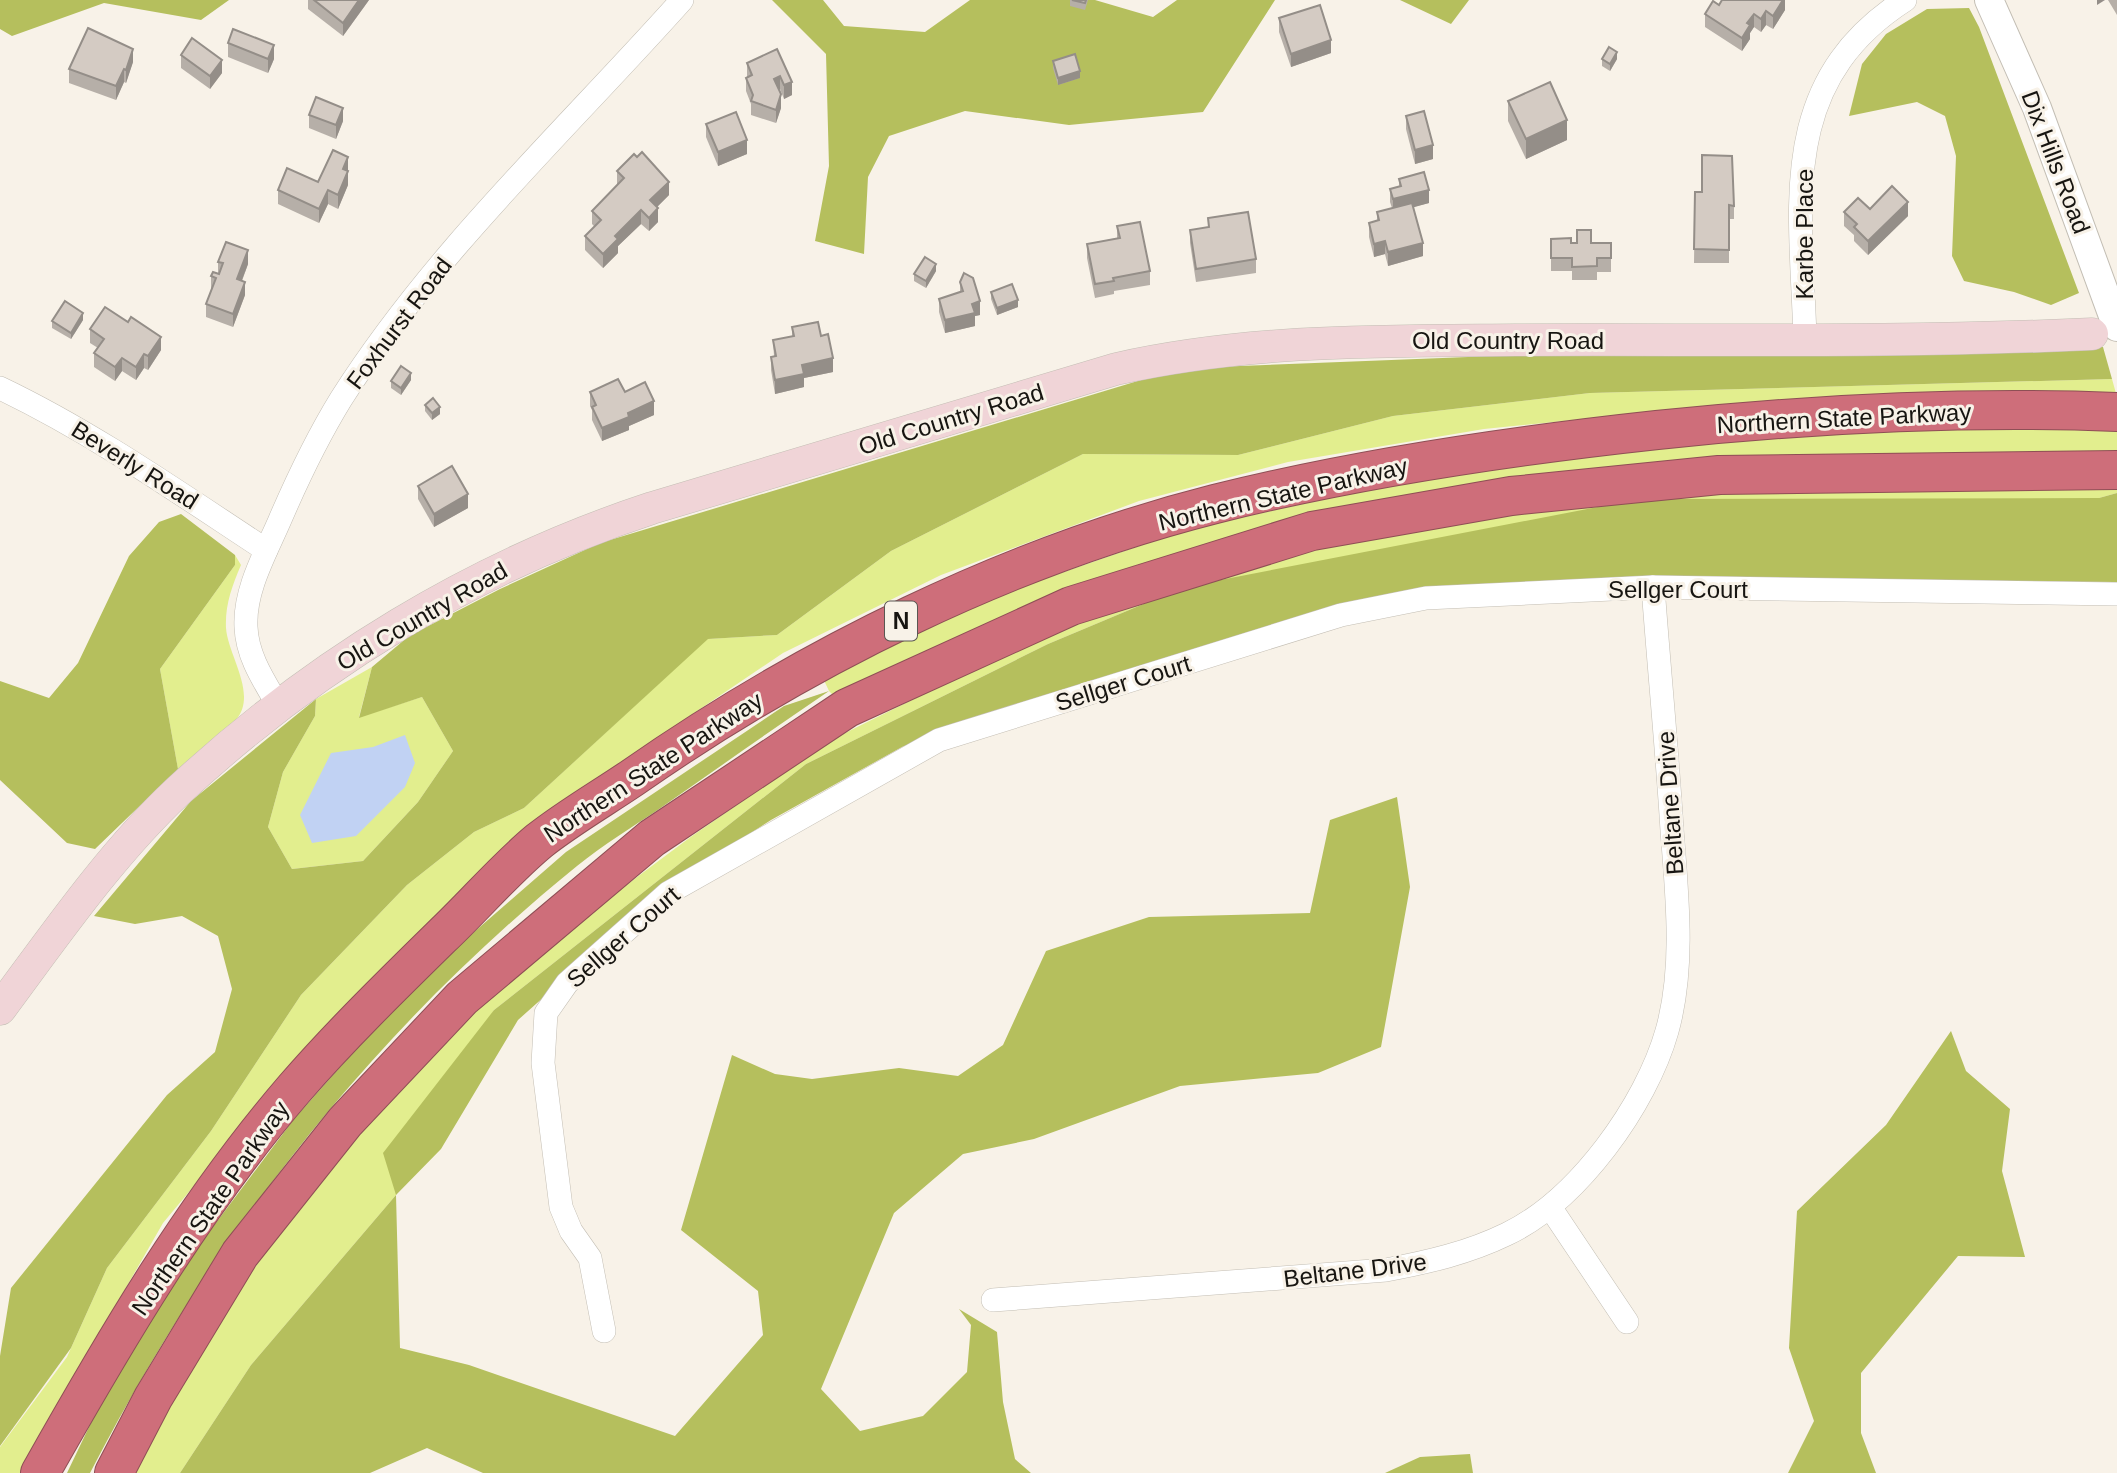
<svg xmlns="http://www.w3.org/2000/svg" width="2117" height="1473" font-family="Arial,sans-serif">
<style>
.green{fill:#e2ee8e}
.forest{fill:#b5bf5d}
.water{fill:#c1d2f3}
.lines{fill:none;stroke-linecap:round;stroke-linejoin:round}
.minor-casing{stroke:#c3beb4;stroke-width:24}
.tertiary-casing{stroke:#c3beb4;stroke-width:30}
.secondary-casing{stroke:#c3beb4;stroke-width:33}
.motorway-casing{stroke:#8e4f55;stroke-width:40}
.minor{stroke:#fff;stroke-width:23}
.tertiary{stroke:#fff;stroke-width:28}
.secondary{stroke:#f0d4d7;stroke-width:32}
.motorway{stroke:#ce6e7a;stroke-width:38}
.wall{fill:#b6afa8}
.shaded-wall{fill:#948e88}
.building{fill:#d4cbc3;stroke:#948e88;stroke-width:2}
.labels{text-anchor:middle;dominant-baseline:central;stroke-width:6;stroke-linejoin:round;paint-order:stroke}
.shield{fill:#f8f2e8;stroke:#5a5752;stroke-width:2}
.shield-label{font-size:23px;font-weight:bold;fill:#171511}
.street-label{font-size:24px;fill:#171511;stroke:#f8f2e8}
</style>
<rect width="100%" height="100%" fill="#f8f2e8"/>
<!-- green -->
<g class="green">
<polygon points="2112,379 2117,397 1726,405 1484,429 1288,462 1139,501 941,575 783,653 644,747 452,899 323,1031 163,1223 20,1473 0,1473 0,1447 67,1357 107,1268 211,1131 301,995 407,885 474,832 524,808 707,639 777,635 891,551 1083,454 1238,455 1393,416 1590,393"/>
<polygon points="2117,426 2117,461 1416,497 840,702 829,691 822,676 945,613 1188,529 1412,480 1589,453 1816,430"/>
<polygon points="2117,487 2117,493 2099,498 1184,587 1048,644 806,764 494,1010 396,1195 251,1365 180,1473 131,1473 218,1319 318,1179 428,1054 534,954 692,836 831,740 1033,640 1184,582 1394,530 1638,492"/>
<path d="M235,555L241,565C232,586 225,605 226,628C228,656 258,694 236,720C221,739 197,753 178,769L160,669L235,565Z"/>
<polygon points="372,667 359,717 422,697 453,751 418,802 363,861 292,869 268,827 283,772 315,716 316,699"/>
</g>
<!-- forest -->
<g class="forest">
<polygon points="0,0 229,0 201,20 104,3 12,36 0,29"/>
<polygon points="772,0 823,0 844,26 925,32 970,0 1095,0 1153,17 1177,0 1275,0 1203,112 1069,125 965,111 889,136 868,177 864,254 815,241 829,166 826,54"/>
<polygon points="1400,0 1469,0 1451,24"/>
<polygon points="1969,8 1979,27 2079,293 2051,305 2014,292 1964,281 1952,256 1956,156 1945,116 1917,102 1849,116 1862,64 1886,34 1927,9"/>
<polygon points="2103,347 2112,379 1590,393 1393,416 1238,455 1083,454 891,551 777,635 708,639 524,808 474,832 407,885 301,995 211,1131 107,1268 71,1348 0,1446 0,1356 11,1288 167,1095 215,1052 232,989 218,936 182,916 135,924 94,916 191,801 316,699 315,716 283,772 268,827 292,869 363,861 418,802 453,751 422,697 359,718 372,667 409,636 500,589 600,543 1151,377 1215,367 1519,355 1923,355"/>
<polygon points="2117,493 2117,582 1718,580 1326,608 978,716 902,747 771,820 666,888 518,1020 441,1149 396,1195 400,1348 469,1365 675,1436 763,1335 758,1291 681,1230 732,1055 775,1074 812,1079 899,1068 958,1076 1003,1045 1046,951 1149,917 1310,913 1330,820 1397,797 1410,887 1381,1047 1318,1073 1180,1086 1034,1139 963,1154 894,1213 821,1389 860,1431 923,1416 967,1372 971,1325 959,1309 997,1332 1003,1402 1015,1459 1031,1473 483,1473 427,1448 370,1473 180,1473 251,1365 396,1195 383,1153 494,1010 806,764 1048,644 1184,587 1639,499 2099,498"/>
<polygon points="181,514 235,555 235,565 160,669 178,769 95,849 67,843 0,780 0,681 49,698 78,663 129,556 159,522"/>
<path d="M829,691C773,729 718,768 662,807C634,826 603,845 577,866C370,1034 212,1237 90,1473H67L99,1406L182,1268L294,1119L412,986L566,852L784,706Z"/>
<polygon points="1951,1031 1966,1071 2010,1109 2002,1171 2025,1257 1958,1256 1861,1373 1861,1433 1876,1473 1788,1473 1814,1421 1789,1348 1797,1211 1886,1125"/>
<polygon points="1470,1454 1473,1473 1385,1473 1420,1457"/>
</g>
<!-- water -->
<polygon class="water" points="405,735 415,763 405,787 356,836 312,843 300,815 331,753 373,747"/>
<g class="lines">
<!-- minor casing -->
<g class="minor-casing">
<g id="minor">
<path d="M1805,338C1801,205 1776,83 1905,0"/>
<path d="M0,388C94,433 179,493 266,550"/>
<path d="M278,705C264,681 247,656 246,627C244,591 265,554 279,522C297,480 317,438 341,399C435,251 566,130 682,0"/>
<polyline points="1550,1207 1627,1322"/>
<path d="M993,1300L1386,1270C1428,1262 1468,1253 1507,1234C1578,1200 1646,1105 1667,1031C1685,967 1677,895 1672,830C1667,749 1659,668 1653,587"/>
<polyline points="604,1331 590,1258 571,1231 561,1207 543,1063 546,1013 567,983 668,893 939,740 1341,615 1426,598 1653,587 2117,594"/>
</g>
</g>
<!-- tertiary casing -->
<g class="tertiary-casing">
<polyline id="tertiary" points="1989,0 2037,108 2117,327"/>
</g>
<!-- secondary casing -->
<g class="secondary-casing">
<path id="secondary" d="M0,1009C55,935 110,855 177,792C313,665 475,566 652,508L1116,369C1249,339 1381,341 1516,340C1708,339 1900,343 2092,334"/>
</g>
<!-- motorway casing -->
<g class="motorway-casing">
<g id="motorway">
<path d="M40,1473C115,1340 194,1205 294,1089C340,1036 391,986 441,937C474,906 504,870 539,841C568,818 601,799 632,778C805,657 1010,556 1215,504C1359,468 1509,446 1657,430C1810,414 1963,406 2117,412"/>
<polyline points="114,1473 153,1398 240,1254 345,1122 462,998 652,838 847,708 1071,606 1312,531 1511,496 1719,475 2117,470"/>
</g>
</g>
<!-- minor -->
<use href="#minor" class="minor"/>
<!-- tertiary -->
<use href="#tertiary" class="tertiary"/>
<!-- secondary -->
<use href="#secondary" class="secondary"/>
<!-- motorway -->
<use href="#motorway" class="motorway"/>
</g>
<!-- wall -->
<g class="wall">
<polygon points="308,0 369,0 343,36 308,9"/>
<polygon points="1070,0 1088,0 1085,10 1070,6"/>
<polygon points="1785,0 1785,10 1773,29 1766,25 1761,32 1754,27 1750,33 1750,39 1742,51 1705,27 1705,14 1719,5"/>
<polygon points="2108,0 2117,0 2117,15"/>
<polygon points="1279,18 1331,53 1291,67 1279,32"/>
<polygon points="228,43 274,59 268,73 228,57"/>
<polygon points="777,49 792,95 784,99 780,89 779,90 781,108 776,123 751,115 751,104 746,91 746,78 747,77 747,63"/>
<polygon points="181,55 222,73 210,89 181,68"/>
<polygon points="1602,59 1617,59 1610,71 1602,66"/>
<polygon points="1053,61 1080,78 1058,85 1053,68"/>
<polygon points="133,62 126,83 124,82 116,100 69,83 69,69"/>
<polygon points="1508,101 1567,140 1526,159 1508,121"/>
<polygon points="309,115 343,121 336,139 309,128"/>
<polygon points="1406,116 1433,159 1415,164 1406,129"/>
<polygon points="706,124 747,154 718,166 706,137"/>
<polygon points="348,170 348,185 338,209 328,204 319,223 278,204 278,190 318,182"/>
<polygon points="617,171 669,195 657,207 658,222 649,231 641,224 618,246 618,253 603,268 585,250 585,236 595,227 592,224 592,211 617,185"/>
<polygon points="1399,179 1429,203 1413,207 1423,256 1388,266 1385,254 1374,257 1369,237 1369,223 1377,221 1377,212 1392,208 1390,202 1390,189 1399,187"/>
<polygon points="1695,192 1734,206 1734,219 1729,219 1729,263 1694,263"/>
<polygon points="1870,209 1908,216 1868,255 1854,241 1854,235 1844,226 1844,212"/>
<polygon points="1208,218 1256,259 1256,273 1196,282 1190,243 1190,230 1208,227"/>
<polygon points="1117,226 1150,271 1150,285 1114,291 1114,294 1095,298 1087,258 1087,244 1117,238"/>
<polygon points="1551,239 1571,243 1611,243 1611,272 1597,272 1597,280 1572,280 1572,271 1551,271"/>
<polygon points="218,262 248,264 242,281 245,295 233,327 206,317 206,304 211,290 211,276 218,274"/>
<polygon points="936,271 926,288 914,281 914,274"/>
<polygon points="960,282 980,315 975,316 975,326 945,333 939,312 939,299 960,292"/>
<polygon points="991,292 1018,307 997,315 991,299"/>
<polygon points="83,320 71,339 52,328 52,321"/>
<polygon points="792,327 821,336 833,372 804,378 804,387 775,394 771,370 771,357 774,356 773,340 792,336"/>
<polygon points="90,329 161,350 148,370 144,368 136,380 122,371 115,381 94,367 94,353 98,348 90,343"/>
<polygon points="411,380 401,395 391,388 391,381"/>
<polygon points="590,392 625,392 654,415 629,426 629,430 602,441 592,420 592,410 590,406"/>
<polygon points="425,405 440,414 432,420 425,411"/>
<polygon points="418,486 468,508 434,527 418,499"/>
</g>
<!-- shaded-wall -->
<g class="shaded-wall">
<polygon points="359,0 369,0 343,36 343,23"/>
<polygon points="1783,0 1785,0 1785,10 1773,29 1773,16"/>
<polygon points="2097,0 2105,0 2097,5"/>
<polygon points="1766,11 1766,25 1761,32 1761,19"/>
<polygon points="1754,14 1754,27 1750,33 1750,39 1742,51 1742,38 1747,23"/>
<polygon points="1331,40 1331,53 1291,67 1291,54"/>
<polygon points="274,45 274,59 268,73 268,59"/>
<polygon points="133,49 133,62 126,83 126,70"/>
<polygon points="1617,52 1617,59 1610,71 1610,64"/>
<polygon points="222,60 222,73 210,89 210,76"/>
<polygon points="124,69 124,82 116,100 116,86"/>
<polygon points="1080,71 1080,78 1058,85 1058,78"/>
<polygon points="780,76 780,89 774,92 774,79"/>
<polygon points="792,82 792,95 784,99 784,85"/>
<polygon points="781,94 781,108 776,123 776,110"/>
<polygon points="343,108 343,121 336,139 336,125"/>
<polygon points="1567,120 1567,140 1526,159 1526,139"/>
<polygon points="747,140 747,154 718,166 718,152"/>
<polygon points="1433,145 1433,159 1415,164 1415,150"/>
<polygon points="348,157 348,170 343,183 343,169"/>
<polygon points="348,171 348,185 338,209 338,195"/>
<polygon points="669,182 669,195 650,214 650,200"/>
<polygon points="328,190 328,204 319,223 319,209"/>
<polygon points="1429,190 1429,203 1393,213 1393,199"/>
<polygon points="1908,202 1908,216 1868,255 1868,241"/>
<polygon points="658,208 658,222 649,231 649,218"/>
<polygon points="641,210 641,224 618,246 618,253 603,268 603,254 615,236"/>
<polygon points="1385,241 1385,254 1374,257 1374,244"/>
<polygon points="1423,243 1423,256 1388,266 1388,252"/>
<polygon points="248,250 248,264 237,293 237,279"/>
<polygon points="936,264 936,271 926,288 926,281"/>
<polygon points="245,282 245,295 233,327 233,314"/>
<polygon points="1018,300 1018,307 997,315 997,308"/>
<polygon points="980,301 980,315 975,316 975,326 945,333 945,320 972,304"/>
<polygon points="83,313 83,320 71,339 71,333"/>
<polygon points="161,337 161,350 148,370 148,356"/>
<polygon points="144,354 144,368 136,380 136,367"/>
<polygon points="122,358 122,371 115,381 115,367"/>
<polygon points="833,358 833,372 804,378 804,387 775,394 775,380 802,365"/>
<polygon points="411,373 411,380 401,395 401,388"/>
<polygon points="654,401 654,415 629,426 629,430 602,441 602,428 628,413"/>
<polygon points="440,407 440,414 432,420 432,413"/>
<polygon points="468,494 468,508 434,527 434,514"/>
</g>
<!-- building -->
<g class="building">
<polygon points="314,0 359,0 343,23"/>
<polygon points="1072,0 1086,0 1085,3"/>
<polygon points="1722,0 1783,0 1773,16 1766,11 1761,19 1754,14 1747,23 1750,25 1742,38 1705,14 1713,1 1719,5"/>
<polygon points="1320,5 1331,40 1291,54 1279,18"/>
<polygon points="88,28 133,49 126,70 124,69 116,86 69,69"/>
<polygon points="233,29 274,45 268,59 228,43"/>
<polygon points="192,38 222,60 210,76 181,55"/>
<polygon points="1609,47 1617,52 1610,64 1602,59"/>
<polygon points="777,49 792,82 784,85 780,76 774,79 781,94 776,110 751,101 753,95 746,78 752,75 747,63"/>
<polygon points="1075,54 1080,71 1058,78 1053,61"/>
<polygon points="1550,82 1567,120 1526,139 1508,101"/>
<polygon points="316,97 343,108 336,125 309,115"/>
<polygon points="1424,111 1433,145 1415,150 1406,116"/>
<polygon points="736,112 747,140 718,152 706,124"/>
<polygon points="333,150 348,157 343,169 348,171 338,195 328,190 319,209 278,190 287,168 318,182"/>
<polygon points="642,152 669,182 650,200 658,208 649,218 641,210 615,236 618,239 603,254 585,236 601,220 592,211 624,178 617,171 634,154 637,157"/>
<polygon points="1702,155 1732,156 1734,206 1729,205 1729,250 1694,249 1695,192 1702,192"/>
<polygon points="1424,172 1429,190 1393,199 1390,189 1401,186 1399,179"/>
<polygon points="1892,186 1908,202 1868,241 1854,227 1857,224 1844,212 1858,198 1870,209"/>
<polygon points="1412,203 1423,243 1388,252 1385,241 1374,244 1369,223 1379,220 1377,212"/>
<polygon points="1248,212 1256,259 1196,269 1190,230 1209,227 1208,218"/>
<polygon points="1140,222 1150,271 1113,278 1114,281 1095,284 1087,244 1120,238 1117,226"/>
<polygon points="1577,230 1591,230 1591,243 1611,243 1611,258 1597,258 1597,266 1572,267 1572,258 1551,258 1551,239 1571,238 1571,243 1577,243"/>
<polygon points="226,242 248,250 237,279 245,282 233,314 206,304 216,278 211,276 213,272 219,274 223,263 218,262"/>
<polygon points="925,257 936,264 926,281 914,274"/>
<polygon points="964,273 973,278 980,301 972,304 975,313 945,320 939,299 963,291 960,282"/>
<polygon points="1012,284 1018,300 997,308 991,292"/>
<polygon points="65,301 83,313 71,333 52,321"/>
<polygon points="105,307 128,322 131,317 161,337 148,356 144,354 136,367 122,358 115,367 94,353 104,339 90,329"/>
<polygon points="818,322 821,336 828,334 833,358 802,365 804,374 775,380 771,357 776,356 773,340 794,336 792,327"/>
<polygon points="401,366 411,373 401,388 391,381"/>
<polygon points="618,379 625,392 645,382 654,401 628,413 629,417 602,428 592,407 596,405 590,392"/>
<polygon points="433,398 440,407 432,413 425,405"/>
<polygon points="452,466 468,494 434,514 418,486"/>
</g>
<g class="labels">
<!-- shield labels -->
<rect class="shield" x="885" y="601.5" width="32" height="39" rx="5"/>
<g class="shield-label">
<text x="901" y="621">N</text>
</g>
<!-- street labels -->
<g class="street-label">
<text transform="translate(2056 162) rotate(69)">Dix Hills Road</text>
<text transform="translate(1804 234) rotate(-90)">Karbe Place</text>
<text transform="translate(399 323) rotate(-53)">Foxhurst Road</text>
<text x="1508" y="340">Old Country Road</text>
<text transform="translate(1844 418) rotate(-3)">Northern State Parkway</text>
<text transform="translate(951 419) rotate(-17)">Old Country Road</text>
<text transform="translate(135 465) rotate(32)">Beverly Road</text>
<text transform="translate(1283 494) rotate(-13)">Northern State Parkway</text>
<text x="1678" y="589">Sellger Court</text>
<text transform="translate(422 616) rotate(-30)">Old Country Road</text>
<text transform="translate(1123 683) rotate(-17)">Sellger Court</text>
<text transform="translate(653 767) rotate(-33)">Northern State Parkway</text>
<text transform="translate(1670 803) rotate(-94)">Beltane Drive</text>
<text transform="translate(623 937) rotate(-41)">Sellger Court</text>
<text transform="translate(210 1208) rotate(-55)">Northern State Parkway</text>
<text transform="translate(1355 1270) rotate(-7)">Beltane Drive</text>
</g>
</g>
</svg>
